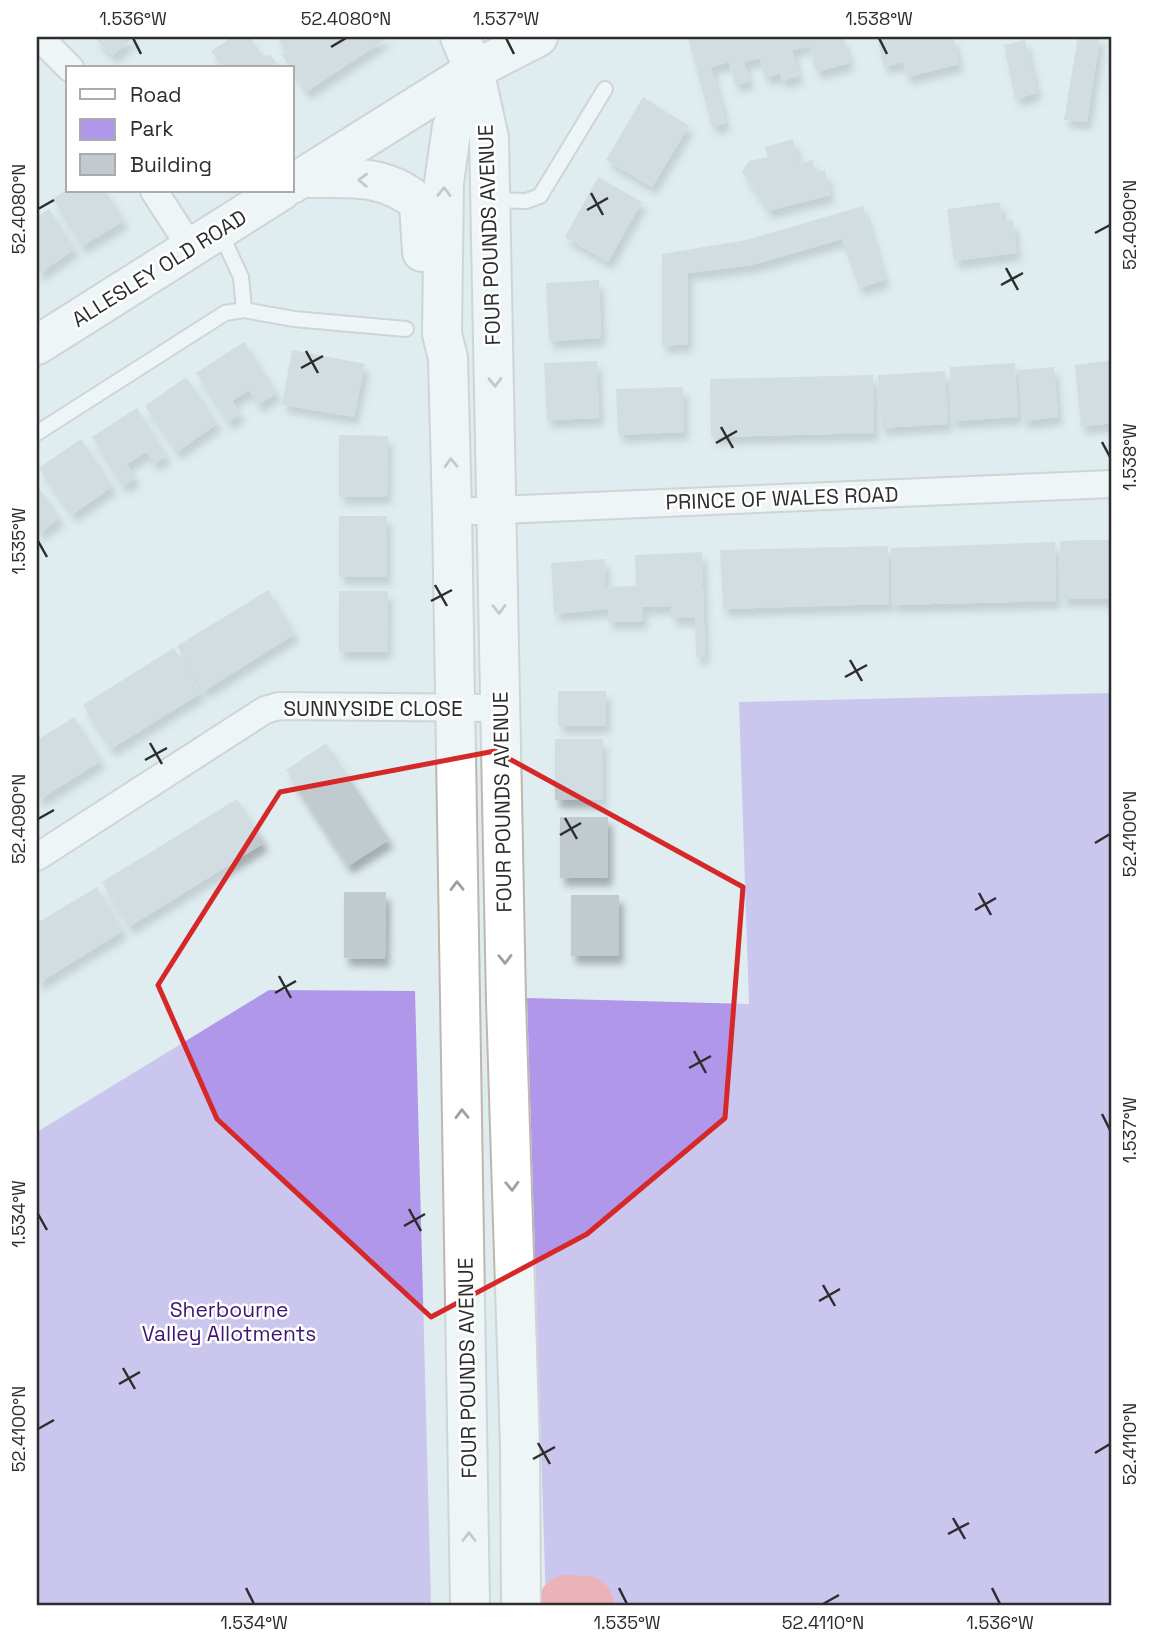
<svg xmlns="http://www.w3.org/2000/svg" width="1149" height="1642" font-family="'Space Grotesk',sans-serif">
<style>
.green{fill:#b197ea}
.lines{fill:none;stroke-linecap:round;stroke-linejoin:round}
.river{stroke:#fa6a76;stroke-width:58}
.building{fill:#c1cace;filter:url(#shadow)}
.service-casing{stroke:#beb6af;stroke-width:18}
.minor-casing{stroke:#beb6af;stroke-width:30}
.secondary-casing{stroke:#beb6af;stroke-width:42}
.service{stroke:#fff;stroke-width:14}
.minor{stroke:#fff;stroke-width:26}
.secondary{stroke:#fff;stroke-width:38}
.oneway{stroke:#a0a0a0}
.marked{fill:none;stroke:#d62828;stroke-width:5;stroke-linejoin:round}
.ticks{fill:none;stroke:#2d2d2d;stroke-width:2.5}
.labels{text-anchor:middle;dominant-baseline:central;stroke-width:5;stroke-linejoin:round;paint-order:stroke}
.street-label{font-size:21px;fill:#2d2d2d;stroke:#fff}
.park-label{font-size:21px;fill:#3e1473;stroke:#fff}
.neatline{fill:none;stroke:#2d2d2d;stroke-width:2.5}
.ticks-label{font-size:18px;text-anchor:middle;fill:#2d2d2d}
</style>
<defs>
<filter id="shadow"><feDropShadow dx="4.5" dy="8" stdDeviation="3.5" flood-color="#0004"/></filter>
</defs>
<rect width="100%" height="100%" fill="#dfecf0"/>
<!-- green -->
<g class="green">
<polygon points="1112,693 1112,1605 546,1605 527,998 749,1004 739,702"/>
<polygon points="269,990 415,991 431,1605 37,1605 37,1132"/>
</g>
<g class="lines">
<!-- river -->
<polyline class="river" points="567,1604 585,1605"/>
</g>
<!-- building -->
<g class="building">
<polygon points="94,37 135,37 112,56"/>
<polygon points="232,37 250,37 264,58 270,54 280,68 224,68 211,51"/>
<polygon points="276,37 389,37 306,92 282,55 287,52"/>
<polygon points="688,37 843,37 850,63 816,72 809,45 792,50 799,76 782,81 780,74 765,78 760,58 744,62 750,81 735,85 729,62 711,67 726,123 712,127"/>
<polygon points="877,37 953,37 959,64 907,77 903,62 884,67"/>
<polygon points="1078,37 1100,37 1087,122 1064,120"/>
<polygon points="1025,40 1037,93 1015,99 1004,45"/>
<polygon points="643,97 689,126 652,187 606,160"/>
<polygon points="793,139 799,163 813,160 815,173 825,170 830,195 768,211 742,171 749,161 768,157 765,147"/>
<polygon points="598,177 642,202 608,262 565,237"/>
<polygon points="68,189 106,191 124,221 82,246 53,199"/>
<polygon points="1000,202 1002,222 1013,220 1017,253 954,261 947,209"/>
<polygon points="863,206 885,280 859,288 842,239 752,265 688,273 688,344 662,346 662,254 746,240"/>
<polygon points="49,209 75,249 37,275 37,217"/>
<polygon points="599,280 601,338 549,341 546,283"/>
<polygon points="244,342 277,393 258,405 249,390 232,401 241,414 228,422 196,373"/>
<polygon points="292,350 365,364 354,417 282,405"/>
<polygon points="1112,360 1112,423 1081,427 1075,365"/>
<polygon points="597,361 599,418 547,420 544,363"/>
<polygon points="1015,363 1018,417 952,421 950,367"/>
<polygon points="1054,367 1058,417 1023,421 1019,370"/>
<polygon points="945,371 948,424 881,428 878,375"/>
<polygon points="873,375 874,433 711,437 710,379"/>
<polygon points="186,377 218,423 177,452 145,406"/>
<polygon points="683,387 684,432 618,435 616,389"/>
<polygon points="137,408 167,456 154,464 146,452 127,464 136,478 123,486 92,437"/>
<polygon points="339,435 388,436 387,496 339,497"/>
<polygon points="81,439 113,486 72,515 39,468"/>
<polygon points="37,485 60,518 37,535"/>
<rect x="339" y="516" width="48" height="61"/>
<polygon points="1087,540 1112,540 1112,599 1062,599 1060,541"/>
<polygon points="1055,542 1056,601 892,605 891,548"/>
<polygon points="888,546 889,604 723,609 720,550"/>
<polygon points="702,552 705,657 696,657 695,618 671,618 671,606 642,607 643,621 608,622 608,609 554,614 551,563 605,559 606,587 636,586 635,555"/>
<polygon points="268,590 295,634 204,691 177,646"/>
<polygon points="339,591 388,591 387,652 339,652"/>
<polygon points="174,648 201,693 111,749 83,705"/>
<rect x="558" y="691" width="48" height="35"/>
<polygon points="74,717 101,761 37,801 37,740"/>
<rect x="555" y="739" width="48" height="61"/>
<polygon points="326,743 389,840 348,866 286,770"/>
<polygon points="237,799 264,843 129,927 102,882"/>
<rect x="560" y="817" width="48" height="61"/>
<polygon points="97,887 123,931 37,984 37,923"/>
<polygon points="344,892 386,892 385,959 344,958"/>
<rect x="571" y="895" width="48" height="61"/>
</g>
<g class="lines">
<!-- service casing -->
<g class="service-casing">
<g id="service">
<polyline points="493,200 526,201 540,196 605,89"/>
<polyline points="220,232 241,277 244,310"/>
<polyline points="37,433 225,313 244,310 294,319 406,329"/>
</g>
</g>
<!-- minor casing -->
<g class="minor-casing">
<g id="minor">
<polyline points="39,37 70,68"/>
<polyline points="154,191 191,248"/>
<polyline points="452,512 1112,484"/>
<polyline points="37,857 265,710 279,706 501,708"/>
</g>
</g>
<!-- secondary casing -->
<g class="secondary-casing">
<g id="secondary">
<polyline points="460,37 474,70 489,138 506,1001 520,1445 521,1605"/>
<path d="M301,178C347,179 383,172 419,203L422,252"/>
<polyline points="292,184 474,70 538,37"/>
<polyline points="37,345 281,191"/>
<polyline points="470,1605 452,512 448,358 442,334 444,182 452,127 474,70"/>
</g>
</g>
<!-- service -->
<use href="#service" class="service"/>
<!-- minor -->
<use href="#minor" class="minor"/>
<!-- secondary -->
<use href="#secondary" class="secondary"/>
</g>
<!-- one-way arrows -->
<defs><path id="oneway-chevron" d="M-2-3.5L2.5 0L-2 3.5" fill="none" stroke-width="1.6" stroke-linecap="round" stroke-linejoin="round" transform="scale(1.75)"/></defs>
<g class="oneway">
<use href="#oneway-chevron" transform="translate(363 180) rotate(-178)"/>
<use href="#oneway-chevron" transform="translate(444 192) rotate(-89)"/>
<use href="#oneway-chevron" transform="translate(495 382) rotate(89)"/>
<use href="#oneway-chevron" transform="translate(451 463) rotate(-92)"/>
<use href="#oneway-chevron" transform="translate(499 609) rotate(89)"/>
<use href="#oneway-chevron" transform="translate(457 886) rotate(-91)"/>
<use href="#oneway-chevron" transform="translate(505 959) rotate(89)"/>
<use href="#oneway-chevron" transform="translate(462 1114) rotate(-91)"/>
<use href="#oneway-chevron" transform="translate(512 1186) rotate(88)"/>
<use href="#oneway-chevron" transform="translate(469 1537) rotate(-90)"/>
</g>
<!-- marked area -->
<path d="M0 0H1149V1642H0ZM495,751L743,887L725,1118L587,1234L431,1317L217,1119L158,985L280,792Z" fill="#dfecf0" fill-opacity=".55" fill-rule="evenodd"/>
<path class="marked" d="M495,751L743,887L725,1118L587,1234L431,1317L217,1119L158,985L280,792Z"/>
<!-- ticks -->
<path class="ticks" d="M133,38L141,54M506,38L514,54M879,38L887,54M331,47L346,38M591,193L603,215M38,209L54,200M587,210L608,198M1095,233L1110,225M1006,268L1018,290M1001,285L1023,273M306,351L318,373M301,368L323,356M721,427L733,448M1102,442L1110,457M716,443L737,431M38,541L47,557M435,585L447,606M431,601L452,590M850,660L862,681M845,677L867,665M150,743L162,764M145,760L167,748M565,818L577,839M38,819L54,810M560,835L581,823M1095,843L1110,834M979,893L991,915M975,910L996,898M279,976L291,998M275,993L296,981M694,1051L706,1073M689,1068L711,1056M1102,1114L1110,1130M409,1209L421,1231M38,1214L47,1230M404,1226L425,1214M823,1285L835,1306M819,1301L840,1289M123,1368L135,1389M119,1384L140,1372M38,1429L54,1420M538,1443L550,1464M1095,1453L1110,1444M533,1459L555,1447M953,1518L965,1539M948,1534L969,1523M246,1588L254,1604M619,1588L627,1604M992,1588L1000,1604M823,1604L839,1595"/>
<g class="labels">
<!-- street labels -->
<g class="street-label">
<text transform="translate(489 235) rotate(-92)">FOUR POUNDS AVENUE</text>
<text transform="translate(159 268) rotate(-32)">ALLESLEY OLD ROAD</text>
<text transform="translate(782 498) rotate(-2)">PRINCE OF WALES ROAD</text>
<text x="373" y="708">SUNNYSIDE CLOSE</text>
<text transform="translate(502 802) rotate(-91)">FOUR POUNDS AVENUE</text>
<text transform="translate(467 1368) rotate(-91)">FOUR POUNDS AVENUE</text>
</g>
<!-- park labels -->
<g class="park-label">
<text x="229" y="1309">Sherbourne<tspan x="229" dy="24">Valley Allotments</tspan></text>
</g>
</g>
<!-- border -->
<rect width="1149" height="1642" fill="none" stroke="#ffffff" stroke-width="77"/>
<!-- legend -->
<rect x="66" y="66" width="228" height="126" fill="#ffffff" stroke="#ababab" stroke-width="2"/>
<rect x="80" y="89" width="35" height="10" fill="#ffffff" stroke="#ababab" stroke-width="2"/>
<text x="130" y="102" font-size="21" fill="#2d2d2d">Road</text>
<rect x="80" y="119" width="35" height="21" fill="#b197ea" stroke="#ababab" stroke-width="2"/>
<text x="130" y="136" font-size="21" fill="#2d2d2d">Park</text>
<rect x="80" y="154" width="35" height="21" fill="#c1cace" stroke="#ababab" stroke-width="2"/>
<text x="130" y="172" font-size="21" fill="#2d2d2d">Building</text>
<rect x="38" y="38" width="1072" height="1566" class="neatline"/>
<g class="ticks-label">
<text x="133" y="25">1.536°W</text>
<text x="346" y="25">52.4080°N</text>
<text x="506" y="25">1.537°W</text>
<text x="879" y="25">1.538°W</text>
<text transform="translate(19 209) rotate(-90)" y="6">52.4080°N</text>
<text transform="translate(1130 225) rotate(-90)" y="6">52.4090°N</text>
<text transform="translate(1130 457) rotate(-90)" y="6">1.538°W</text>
<text transform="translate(19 541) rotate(-90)" y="6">1.535°W</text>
<text transform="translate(19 819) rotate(-90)" y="6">52.4090°N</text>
<text transform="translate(1130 834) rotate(-90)" y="6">52.4100°N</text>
<text transform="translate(1130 1130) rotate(-90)" y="6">1.537°W</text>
<text transform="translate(19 1214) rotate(-90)" y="6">1.534°W</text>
<text transform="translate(19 1429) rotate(-90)" y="6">52.4100°N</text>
<text transform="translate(1130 1444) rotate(-90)" y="6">52.4110°N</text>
<text x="254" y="1629">1.534°W</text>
<text x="627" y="1629">1.535°W</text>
<text x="823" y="1629">52.4110°N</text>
<text x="1000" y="1629">1.536°W</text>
</g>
</svg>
